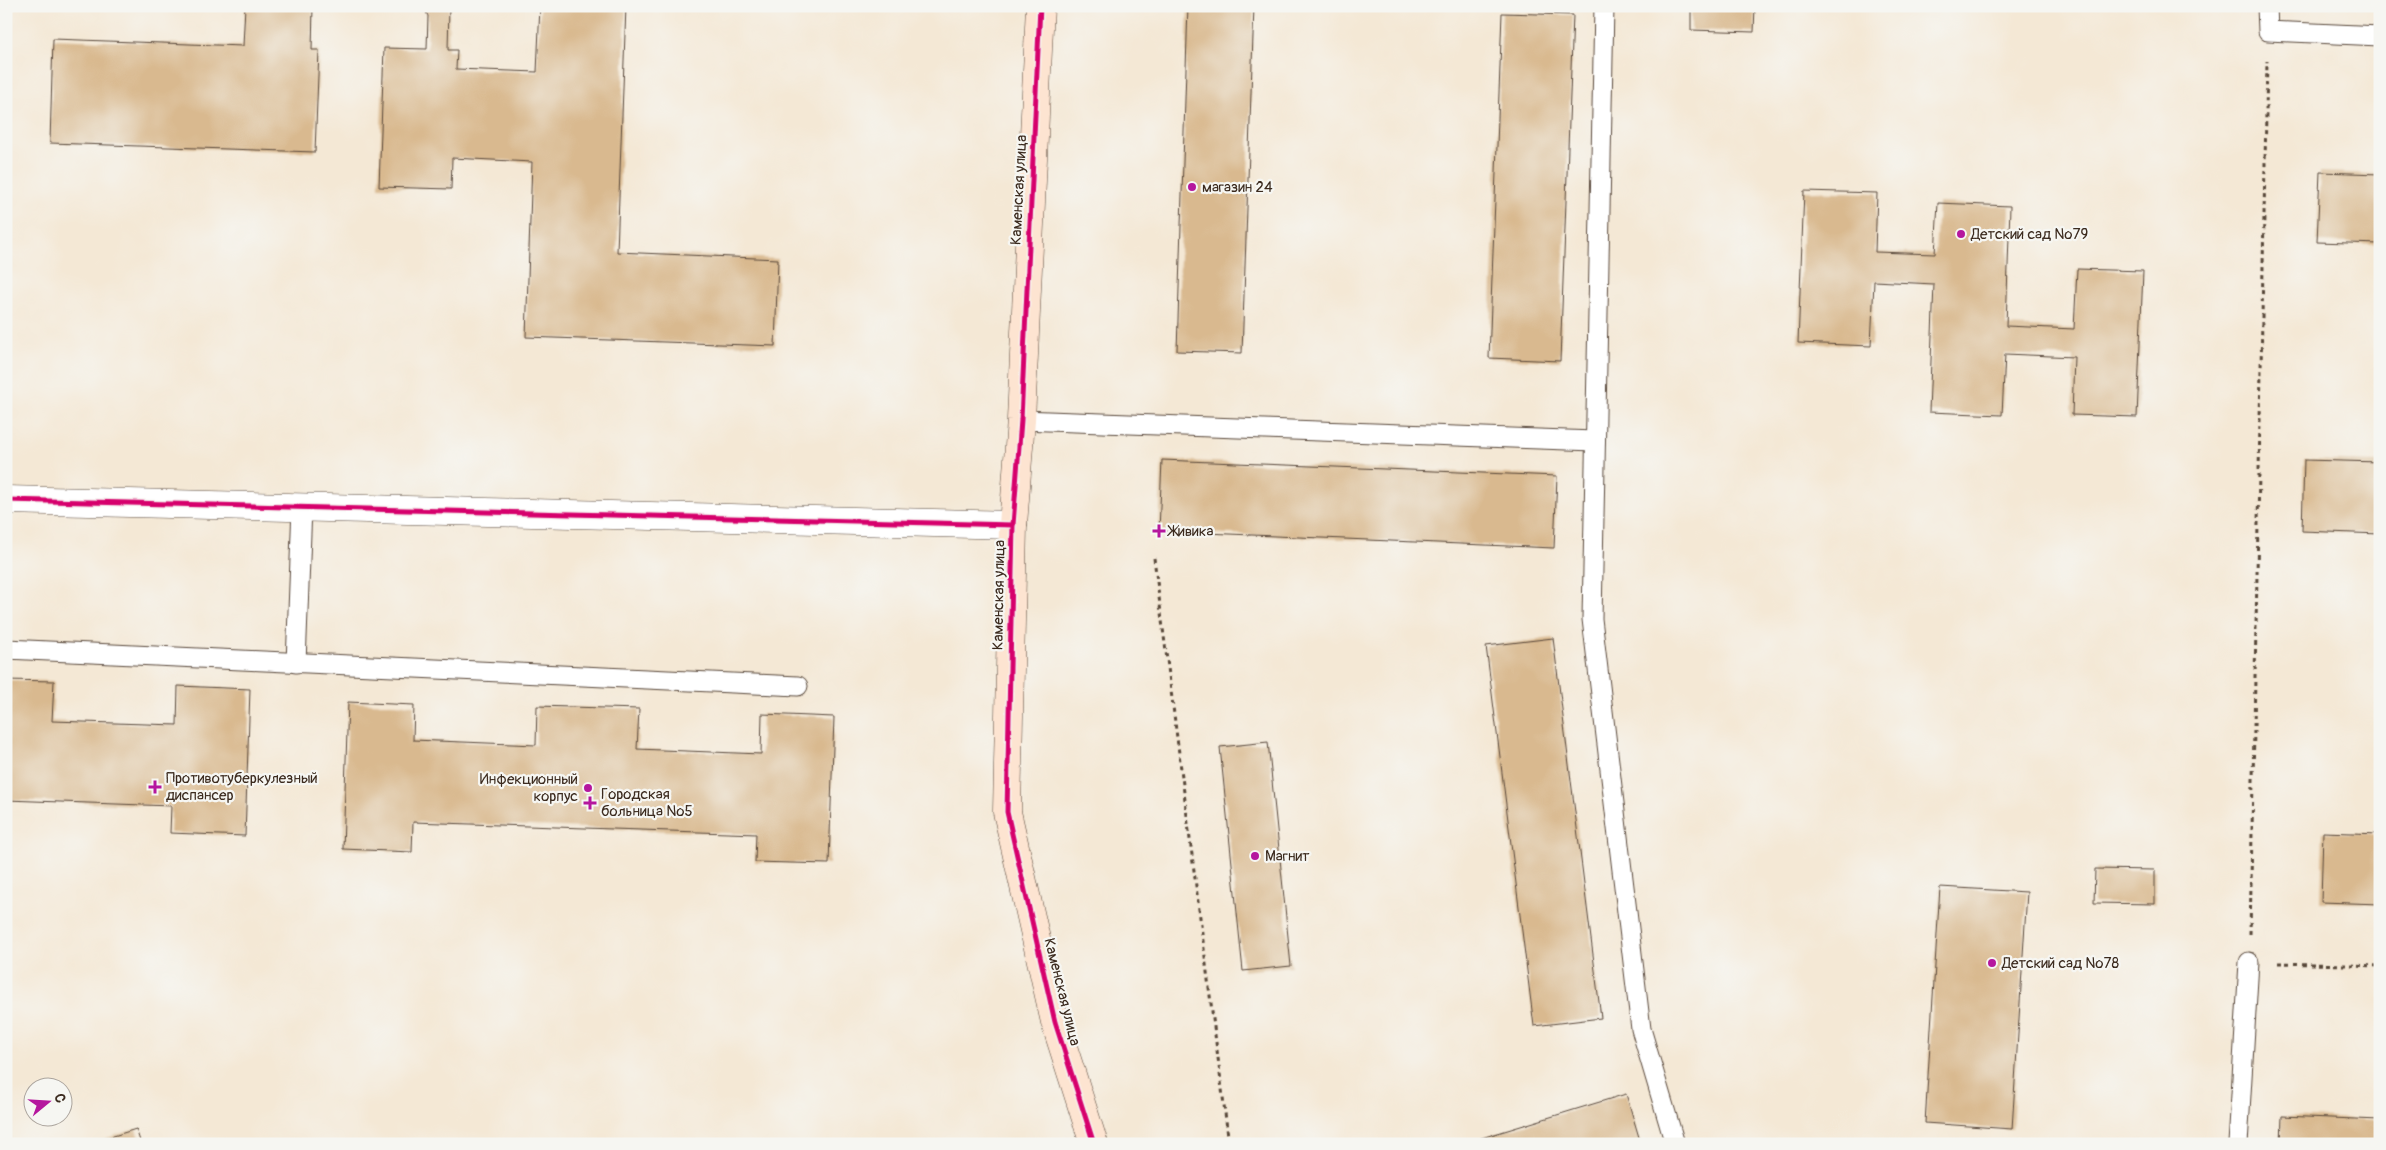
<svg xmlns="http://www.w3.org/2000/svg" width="2386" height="1150" font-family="Pangolin,sans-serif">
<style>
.building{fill:#d9b98f}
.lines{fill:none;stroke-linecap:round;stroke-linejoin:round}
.lane-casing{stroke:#574639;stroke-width:21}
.street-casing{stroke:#574639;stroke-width:29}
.secondary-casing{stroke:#574639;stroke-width:29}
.path{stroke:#574639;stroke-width:3;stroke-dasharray:4 4;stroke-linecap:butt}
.lane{stroke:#fff;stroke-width:19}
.street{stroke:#fff;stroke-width:28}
.secondary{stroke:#fde4d1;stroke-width:28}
.cycleway-casing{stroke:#f6f6f2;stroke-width:8}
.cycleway{stroke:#d6006c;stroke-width:5}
.poi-dot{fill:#b5179e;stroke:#f6f6f2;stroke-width:2}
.labels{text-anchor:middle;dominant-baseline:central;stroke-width:4.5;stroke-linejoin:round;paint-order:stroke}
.poi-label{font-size:15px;fill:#3b2a1e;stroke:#f6f6f2;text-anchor:start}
.street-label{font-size:15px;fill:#3b2a1e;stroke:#f6f6f2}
</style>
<rect width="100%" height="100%" fill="#f6f6f2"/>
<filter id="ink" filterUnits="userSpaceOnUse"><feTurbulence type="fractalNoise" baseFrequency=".02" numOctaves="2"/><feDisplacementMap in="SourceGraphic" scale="10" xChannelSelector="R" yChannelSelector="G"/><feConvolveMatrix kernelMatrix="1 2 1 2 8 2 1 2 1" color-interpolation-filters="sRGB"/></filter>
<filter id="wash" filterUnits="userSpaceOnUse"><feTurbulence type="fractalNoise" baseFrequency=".0096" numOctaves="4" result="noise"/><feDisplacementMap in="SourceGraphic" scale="20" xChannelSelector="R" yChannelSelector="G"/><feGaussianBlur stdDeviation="1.12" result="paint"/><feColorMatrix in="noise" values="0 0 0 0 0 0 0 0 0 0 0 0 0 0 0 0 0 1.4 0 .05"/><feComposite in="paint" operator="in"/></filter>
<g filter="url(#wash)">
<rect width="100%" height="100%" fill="#f4e8d5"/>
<g id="blocks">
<!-- building -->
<g class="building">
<polygon points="245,6 313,6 312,50 319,50 315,152 50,143 53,39 243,46"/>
<polygon points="423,6 449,6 448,50 457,50 456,69 537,72 540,6 626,6 617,252 778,259 775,346 526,337 532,162 452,158 451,189 379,187 384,48 427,49 428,16"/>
<polygon points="1188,6 1254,6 1242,353 1177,351"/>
<polygon points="1691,6 1755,6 1754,32 1691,30"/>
<polygon points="1502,13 1573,15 1560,361 1489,358"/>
<polygon points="2320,172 2380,174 2380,244 2317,242"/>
<polygon points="1804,191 1877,193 1875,252 1935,254 1938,203 2010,206 2006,326 2074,329 2077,269 2143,271 2137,417 2072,415 2074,357 2005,354 2002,415 1929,412 1934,284 1874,281 1871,346 1798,343"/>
<polygon points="1162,460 1557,476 1554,548 1159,531"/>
<polygon points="2304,460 2380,462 2380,534 2302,531"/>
<polygon points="1553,638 1601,1018 1534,1026 1486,646"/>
<polygon points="6,680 54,681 52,721 177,725 178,686 250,689 245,836 170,833 171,806 6,800"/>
<polygon points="348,702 414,705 413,740 536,745 537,706 639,709 637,749 761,754 762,714 834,717 829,864 755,862 756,834 413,822 412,852 343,849"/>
<polygon points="1268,742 1291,966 1243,971 1220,747"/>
<polygon points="2323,832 2380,834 2380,904 2321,902"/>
<polygon points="2095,869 2155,870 2155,904 2094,903"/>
<polygon points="1940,887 2027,892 2012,1129 1925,1123"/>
<polygon points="1626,1094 1641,1144 1465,1144 1465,1143"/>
<polygon points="2282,1116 2380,1120 2380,1144 2281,1144"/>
<polygon points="136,1129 141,1144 91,1144 91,1143"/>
</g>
</g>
</g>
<g filter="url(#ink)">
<use href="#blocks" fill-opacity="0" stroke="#574639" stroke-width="1"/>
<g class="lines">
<!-- lane casing -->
<g class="lane-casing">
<g id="lane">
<polyline points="1604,6 1592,619 1641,1029 1675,1144"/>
<polyline points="2267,6 2268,31 2380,36"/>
<polyline points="1021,420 1595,441"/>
<polyline points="6,649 798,686"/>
<polyline points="296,663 302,507"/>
<polyline points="2238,1144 2249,962"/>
</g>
</g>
<!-- street casing -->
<g class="street-casing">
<polyline id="street" points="6,500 1013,525"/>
</g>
<!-- secondary casing -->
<g class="secondary-casing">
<polyline id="secondary" points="1040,6 1021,420 1013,525 1007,812 1055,1022 1094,1144"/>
</g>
<!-- path -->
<g class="path">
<polyline points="1154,558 1229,1144"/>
<polyline points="2250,934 2267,61"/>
<polyline points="2278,963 2380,966"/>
</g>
<!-- lane -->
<use href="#lane" class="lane"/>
<!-- street -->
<use href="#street" class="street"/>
<!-- secondary -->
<use href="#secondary" class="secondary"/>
<!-- cycleway casing -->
<g class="cycleway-casing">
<g id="cycleway">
<polyline points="1040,6 1021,420 1013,525 1007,812 1055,1022 1094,1144"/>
<polyline points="6,500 1013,525"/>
</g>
</g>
<!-- cycleway -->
<use href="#cycleway" class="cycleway"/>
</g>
</g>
<!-- markers -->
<g class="poi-dot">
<circle cx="1192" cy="187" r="5"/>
<circle cx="1961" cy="234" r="5"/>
<path d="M1156.5 523.5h5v5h5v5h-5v5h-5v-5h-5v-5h5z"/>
<path d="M152.5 779.5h5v5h5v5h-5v5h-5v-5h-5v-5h5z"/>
<circle cx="588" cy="788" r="5"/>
<path d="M587.5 795.5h5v5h5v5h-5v5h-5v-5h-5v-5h5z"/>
<circle cx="1255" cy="856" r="5"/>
<circle cx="1992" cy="963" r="5"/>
</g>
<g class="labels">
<!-- poi labels -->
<g class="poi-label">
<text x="1202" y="187">магазин 24</text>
<text x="1971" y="234">Детский сад №79</text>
<text x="1169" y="531">Живика</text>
<text x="166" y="778">Противотуберкулезный<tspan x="166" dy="17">диспансер</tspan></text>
<text x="578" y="779" text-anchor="end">Инфекционный<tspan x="578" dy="17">корпус</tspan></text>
<text x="601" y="794">Городская<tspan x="601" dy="17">больница №5</tspan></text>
<text x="1265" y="856">Магнит</text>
<text x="2002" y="963">Детский сад №78</text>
</g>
<!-- street labels -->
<g class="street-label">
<text transform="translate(1019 190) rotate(-87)">Каменская улица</text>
<text transform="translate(999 595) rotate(-89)">Каменская улица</text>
<text transform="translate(1062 992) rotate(76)">Каменская улица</text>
</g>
</g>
<!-- margin -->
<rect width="2386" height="1150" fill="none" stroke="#f6f6f2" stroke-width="25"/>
<!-- north arrow -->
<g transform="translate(48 1102) rotate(72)"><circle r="24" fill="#f6f6f2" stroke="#aba49d"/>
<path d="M0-4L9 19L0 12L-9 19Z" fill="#b5179e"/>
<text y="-8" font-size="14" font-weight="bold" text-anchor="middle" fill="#3b2a1e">С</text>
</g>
</svg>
